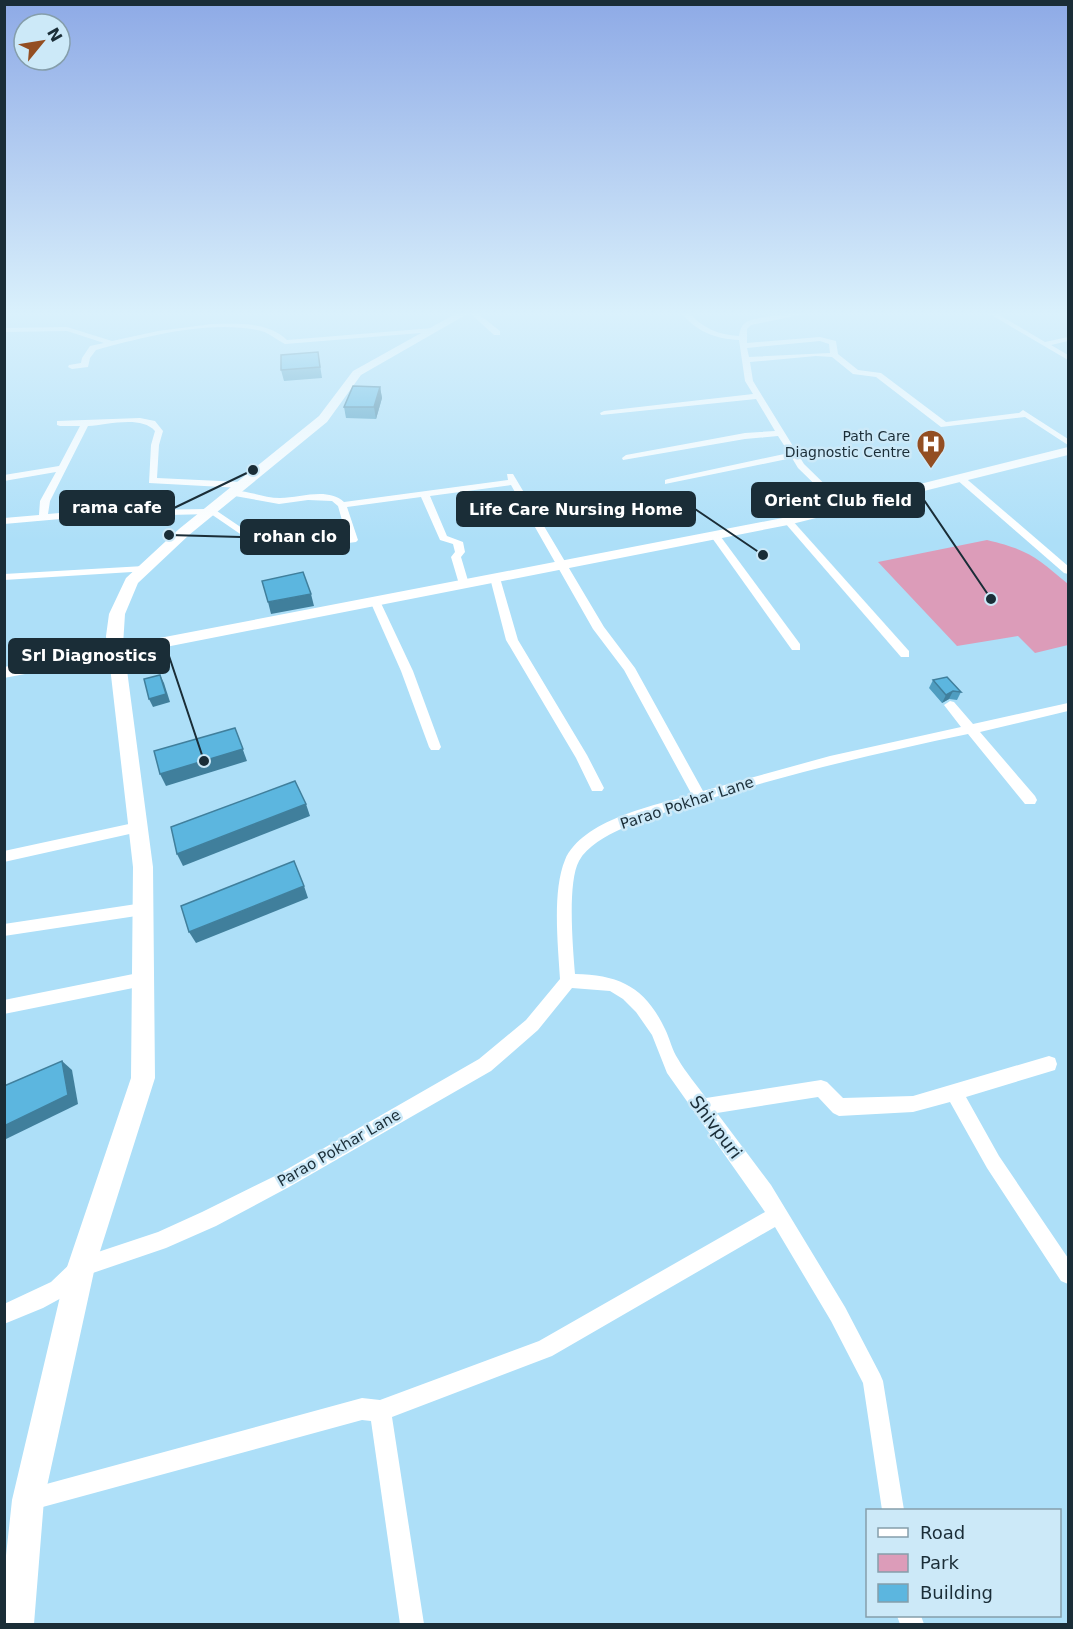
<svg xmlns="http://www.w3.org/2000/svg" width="1073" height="1629" font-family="'DejaVu Sans',sans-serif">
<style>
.green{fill:#dc9cb9}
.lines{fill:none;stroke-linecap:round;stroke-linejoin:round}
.street{fill:#fff;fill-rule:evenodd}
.secondary{fill:#fff;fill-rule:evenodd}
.wall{fill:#4f9dc0}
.shaded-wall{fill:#407f9c}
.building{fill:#5cb6df;stroke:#407f9c;stroke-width:1.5}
.labels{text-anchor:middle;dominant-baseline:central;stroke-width:5;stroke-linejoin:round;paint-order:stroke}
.far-poi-label{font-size:14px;fill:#1a2d37;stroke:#cce9f8;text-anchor:end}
.street-label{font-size:15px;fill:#1a2d37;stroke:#cce9f8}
.near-street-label{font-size:18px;fill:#1a2d37;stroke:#cce9f8}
.leader{fill:none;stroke:#1a2d37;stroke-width:2}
.callout-dot{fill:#1a2d37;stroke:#cce9f8;stroke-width:2}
.callout{fill:#1a2d37;stroke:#1a2d37;stroke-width:2}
.callout-label{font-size:16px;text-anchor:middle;font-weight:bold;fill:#fff}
</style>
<rect width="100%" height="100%" fill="#addff8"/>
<!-- green -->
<path class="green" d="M987,540C1029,550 1037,558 1068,584V645L1035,653L1018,636L957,646L878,562Z"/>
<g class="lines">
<!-- street -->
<g class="street">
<polygon points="470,313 477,313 500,331 500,335 494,335"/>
<path d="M682,313H689C703,328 718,335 739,336C740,331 741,326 745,323C754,316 797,313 809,313L751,325L747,329V343L820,337L836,341L838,354L858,370L881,373L946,422L1019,413L1023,410L1068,439V445L1025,417L941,427L876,377L853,374L832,357L816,356L750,362L753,381L804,464L846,505V509H840L798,468L792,458L665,484V480L668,479L789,453L778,436L745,439L623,460L622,458L626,455L745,433L775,431L756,399L601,415L600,413L604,411L753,394L745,381L739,340C716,339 695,331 682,313ZM820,341L829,344L830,353L749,357L747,348Z"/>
<polygon points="988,313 996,313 1045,342 1068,337 1068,341 1051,345 1068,355 1068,360"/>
<path d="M212,324C236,324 268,321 287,340L433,328L437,330L433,332L285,344C275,339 269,332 257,330C208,320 143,337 96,350L90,358L88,367L72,369L68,367L69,365L81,363L82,358L90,346L104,343L67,331L4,332V328L67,327L112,341L158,331Z"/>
<path d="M140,418L155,421L163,431L159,445L157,478L241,482L246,485L241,488L149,483L151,445L155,431C141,415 107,425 88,426L50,501L48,514L83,511L207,509L211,507L270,547L347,538L338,506L332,501L308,500L279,504L229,495V491C246,489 263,498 280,498C301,498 327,487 344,502L508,480L507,474H513L604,627L635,668L703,791L830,756L961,727L944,705L950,701L954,702L973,724L1068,703V711L980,732L1035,796L1037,800L1035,804H1025L968,734C882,752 796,772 712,798C682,808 650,815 621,829C606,836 587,846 579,861C567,883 573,949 575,974C620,975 645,987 665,1029C670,1039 672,1050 678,1059C686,1073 697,1085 706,1098L821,1080L827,1082L843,1098L913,1096L1049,1056L1055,1058L1057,1064L1055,1070L966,1097L999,1156L1068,1258V1284L1061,1281L987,1168L950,1102L913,1112L839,1116L833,1113L818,1097L717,1113L771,1185L845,1307L880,1374L883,1381L904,1510H882L863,1383L831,1321L775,1227L552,1356L392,1417L424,1624H400L371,1421L362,1420L28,1511L20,1508L17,1500L20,1492L28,1489L362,1398L380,1400L539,1341L765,1212L667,1073L652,1035L636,1012L623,999L610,991L572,988L538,1030L491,1071L289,1187L216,1226L166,1248L87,1275L65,1296L43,1308L4,1324V1304L51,1282L74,1260L158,1232L202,1212L277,1175L479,1059L526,1020L560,979C558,945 552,891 565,860C582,820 654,805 692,795L624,670L593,629L511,485L430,496L447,536L463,542L465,552L461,557L469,584L464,587L459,584L451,557L455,552L453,544L440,540L421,497L347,507L358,540L356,542L268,553L211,514L83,517L4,524V518L39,515L40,501L56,472L4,481V475L59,466L80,426H60L57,425V421Z"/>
<polygon points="956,475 962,475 1068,566 1068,574 1064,573 956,479"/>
<polygon points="788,518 791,519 909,651 909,657 901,657 785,523 785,519"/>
<polygon points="715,532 718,533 800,644 800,650 792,650 710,535"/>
<polygon points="144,566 148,567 148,571 4,580 4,574"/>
<polygon points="495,575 500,578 518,640 587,755 604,788 602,791 592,791 576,758 506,640 490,578"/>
<polygon points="375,598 380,601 413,671 441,747 439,750 431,750 429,747 401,671 370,601"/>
<polygon points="138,822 143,823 145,827 143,831 4,862 4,851"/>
<polygon points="143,903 148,905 150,909 148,913 143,915 4,936 4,924"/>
<polygon points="143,972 149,974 151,979 149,984 143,986 4,1014 4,1000"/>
<polygon points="897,1616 921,1616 924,1624 900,1624"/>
</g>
<!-- secondary -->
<polygon class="secondary" points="457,313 469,313 361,375 327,422 189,535 138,583 125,614 123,645 788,517 1068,447 1068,455 788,525 125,655 153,867 155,1078 95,1267 44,1500 34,1624 4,1624 4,1574 12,1500 67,1267 131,1078 133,867 109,658 4,678 4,667 107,648 106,636 109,614 126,578 179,529 319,416 353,371"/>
</g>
<!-- wall -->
<g class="wall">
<polygon points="318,352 322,378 284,381 281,370"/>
<polygon points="380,387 382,398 376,419 346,418 344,407"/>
<polygon points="933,680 961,692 957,700 949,699 942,703 929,688"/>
</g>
<!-- shaded-wall -->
<g class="shaded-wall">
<polygon points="380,387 382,398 376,419 374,407"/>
<polygon points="311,594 314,606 271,614 268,602"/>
<polygon points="160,675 164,683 170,702 153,707 149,699"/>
<polygon points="953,691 949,699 942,703 946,695"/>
<polygon points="235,728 247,761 166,786 160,774"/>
<polygon points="306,804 310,816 183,866 177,854"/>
<polygon points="304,886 308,898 196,943 189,932"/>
<polygon points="62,1061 72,1070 78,1104 4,1140 4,1126"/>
</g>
<!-- building -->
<g class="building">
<polygon points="318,352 320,367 281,370 281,355"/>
<polygon points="353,386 380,387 374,407 344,407"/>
<polygon points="303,572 311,594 268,602 262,581"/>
<polygon points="160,675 166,694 149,699 144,679"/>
<polygon points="947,677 961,692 953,691 946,695 933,680"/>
<polygon points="235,728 243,749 160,774 154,751"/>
<polygon points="295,781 306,804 177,854 171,827"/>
<polygon points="294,861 304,886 189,932 181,906"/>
<polygon points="62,1061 68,1095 4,1126 4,1086"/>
</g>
<!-- sky -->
<linearGradient id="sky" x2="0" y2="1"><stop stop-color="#8eaae6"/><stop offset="0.58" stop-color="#daf1fc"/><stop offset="1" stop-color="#daf1fc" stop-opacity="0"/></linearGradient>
<rect width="1073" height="541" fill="url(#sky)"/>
<!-- icons -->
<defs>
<g id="hospital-pin" transform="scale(1.5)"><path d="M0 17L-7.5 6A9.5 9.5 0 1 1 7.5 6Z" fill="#934e22" stroke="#cce9f8"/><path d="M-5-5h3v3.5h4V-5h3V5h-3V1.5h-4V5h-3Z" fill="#fff"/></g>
</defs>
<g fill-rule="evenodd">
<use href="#hospital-pin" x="931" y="444"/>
</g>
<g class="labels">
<!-- far-poi labels -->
<g class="far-poi-label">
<text x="910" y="436">Path Care<tspan x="910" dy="16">Diagnostic Centre</tspan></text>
</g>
<!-- street labels -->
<g class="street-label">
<text transform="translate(687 803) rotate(-18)">Parao Pokhar Lane</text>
<text transform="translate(339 1148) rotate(-30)">Parao Pokhar Lane</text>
</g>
<!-- near-street labels -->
<g class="near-street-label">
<text transform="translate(716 1127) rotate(53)">Shivpuri</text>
</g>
</g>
<!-- callouts -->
<path class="leader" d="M991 599L924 500M253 470L174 508M763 555L695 509M169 535L241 537M204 761L169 656"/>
<g class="callout-dot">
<circle cx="991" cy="599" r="6"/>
<circle cx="253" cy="470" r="6"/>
<circle cx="763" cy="555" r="6"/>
<circle cx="169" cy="535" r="6"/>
<circle cx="204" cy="761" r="6"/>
</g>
<g class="callout">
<rect x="752" y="483" width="172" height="34" rx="6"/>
<rect x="60" y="491" width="114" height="34" rx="6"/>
<rect x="457" y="492" width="238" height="34" rx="6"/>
<rect x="241" y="520" width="108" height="34" rx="6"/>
<rect x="9" y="639" width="160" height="34" rx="6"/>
</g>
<g class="callout-label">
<text x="838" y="506">Orient Club field</text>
<text x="117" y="513">rama cafe</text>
<text x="576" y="515">Life Care Nursing Home</text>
<text x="295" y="542">rohan clo</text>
<text x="89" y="661">Srl Diagnostics</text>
</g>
<!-- border -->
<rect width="1073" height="1629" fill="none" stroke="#1a2d37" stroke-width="12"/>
<!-- legend -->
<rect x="866" y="1509" width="195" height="108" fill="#cce9f8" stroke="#859eab" stroke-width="1.5"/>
<rect x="878" y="1528" width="30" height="9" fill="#ffffff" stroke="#859eab" stroke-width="1.5"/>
<text x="920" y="1539" font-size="18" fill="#1a2d37">Road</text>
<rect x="878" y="1554" width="30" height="18" fill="#dc9cb9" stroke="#859eab" stroke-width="1.5"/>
<text x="920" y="1569" font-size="18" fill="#1a2d37">Park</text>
<rect x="878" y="1584" width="30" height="18" fill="#5cb6df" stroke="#859eab" stroke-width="1.5"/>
<text x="920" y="1599" font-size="18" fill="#1a2d37">Building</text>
<!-- north arrow -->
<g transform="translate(42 42) rotate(60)"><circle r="28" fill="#cce9f8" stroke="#859eab" stroke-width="1.5"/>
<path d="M0-4.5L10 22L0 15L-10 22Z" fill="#934e22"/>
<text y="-9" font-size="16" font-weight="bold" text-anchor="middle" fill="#1a2d37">N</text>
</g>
</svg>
